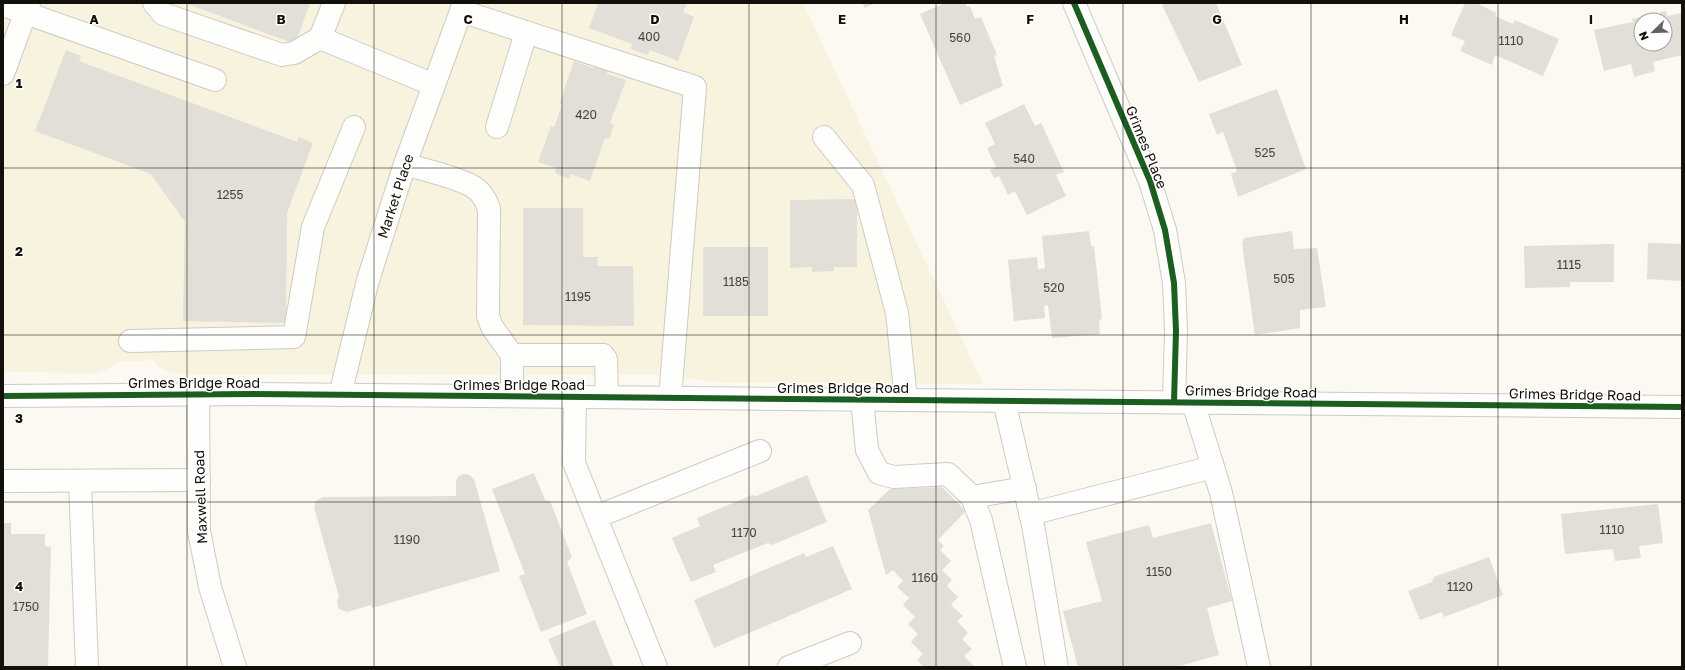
<svg xmlns="http://www.w3.org/2000/svg" width="1685" height="670" font-family="'Golos Text',sans-serif">
<style>
.built{fill:#f8f3de}
.building{fill:#e1dfd7;fill-rule:evenodd}
.lines{fill:none;stroke-linecap:round;stroke-linejoin:round}
.minor-casing{stroke:#cdcbc3;stroke-width:24}
.minor{stroke:#fefefd;stroke-width:22}
.cycleway-casing{stroke:#fff;stroke-width:8}
.cycleway{stroke:#1b5e20;stroke-width:6}
.grid{fill:none;stroke:#121008;stroke-width:1;stroke-opacity:0.55}
.labels{text-anchor:middle;dominant-baseline:central;stroke-width:3;stroke-linejoin:round;paint-order:stroke}
.number-label{font-size:12px;fill:#46443c}
.street-label{font-size:14px;fill:#121008;stroke:#fff}
.grid-label{font-size:13px;text-anchor:middle;font-weight:bold;fill:#121008;stroke:#fff;stroke-width:3;stroke-linejoin:round;paint-order:stroke}
</style>
<rect width="100%" height="100%" fill="#fbf9f1"/>
<!-- built -->
<polygon class="built" points="3,3 803,3 983,384 716,382 654,375 179,374 169,372 159,367 153,360 118,362 105,370 95,373 3,372"/>
<!-- building -->
<g class="building">
<polygon points="185,3 310,3 295,44"/>
<polygon points="598,3 687,3 683,12 694,17 678,61 650,50 648,55 631,49 632,44 589,28"/>
<polygon points="862,3 875,3 865,8"/>
<polygon points="945,3 965,3 967,7 970,6 975,19 981,17 997,55 994,56 1003,86 960,105 920,14"/>
<polygon points="1163,3 1216,3 1242,65 1199,82 1162,5"/>
<polygon points="1465,3 1476,3 1497,13 1495,16 1513,24 1515,20 1559,39 1543,76 1495,55 1492,65 1460,51 1465,41 1451,35"/>
<path d="M1666,11L1667,16L1682,13V55L1653,62L1655,71L1634,77L1631,64L1604,71L1594,30L1633,22L1632,19ZM1641,20H1665V44H1641Z"/>
<polygon points="66,50 81,56 79,61 297,142 298,137 313,143 287,213 286,323 183,321 185,222 151,174 35,131"/>
<polygon points="574,61 593,68 595,63 608,68 607,74 626,80 610,123 614,125 609,139 605,138 590,181 571,174 569,179 555,173 556,168 538,162 551,126 554,127 562,105 560,102"/>
<polygon points="1277,89 1306,169 1238,197 1231,174 1237,171 1223,132 1217,135 1209,114"/>
<polygon points="1024,104 1035,126 1041,123 1064,172 1056,175 1066,196 1027,215 1015,191 1008,195 999,176 994,178 990,170 996,167 987,148 995,144 985,123"/>
<polygon points="857,199 857,267 834,267 834,271 812,272 812,267 790,268 790,200"/>
<polygon points="523,208 583,208 583,257 598,257 597,266 633,266 634,326 523,325"/>
<polygon points="1089,231 1091,246 1094,246 1102,319 1099,320 1100,334 1052,338 1048,305 1044,306 1045,318 1014,321 1008,260 1037,257 1038,269 1045,268 1042,236"/>
<polygon points="1292,231 1294,249 1317,248 1326,307 1300,310 1300,328 1255,335 1242,244 1244,238"/>
<polygon points="1648,243 1682,244 1682,281 1647,279"/>
<polygon points="1614,244 1614,282 1570,282 1570,287 1525,288 1524,246"/>
<rect x="703" y="247" width="65" height="69"/>
<polygon points="534,473 545,500 550,501 572,557 567,562 587,614 541,632 519,576 525,574 492,489"/>
<polygon points="463,474 469,475 474,479 500,571 372,608 371,605 347,612 339,609 337,602 339,597 314,507 316,501 323,497 456,496 456,481 458,477"/>
<polygon points="807,475 827,522 772,545 768,543 713,565 716,572 691,582 672,538 700,526 697,518 752,495 756,496"/>
<polygon points="942,487 966,511 938,540 944,546 940,550 951,561 942,570 952,580 947,586 958,597 951,605 963,616 957,621 968,633 962,639 972,649 964,656 975,667 924,667 917,660 923,654 911,642 918,634 908,624 915,617 903,605 909,598 897,587 903,581 893,570 886,575 868,510 890,489"/>
<polygon points="1658,504 1663,543 1639,546 1641,558 1615,561 1613,549 1565,554 1561,514"/>
<polygon points="3,523 11,523 11,534 45,534 45,546 51,547 48,666 45,667 3,667"/>
<polygon points="1211,523 1232,601 1207,608 1219,655 1176,667 1078,667 1063,611 1102,601 1086,542 1149,525 1153,538"/>
<polygon points="833,546 852,589 714,648 694,600 804,553 806,557"/>
<polygon points="1489,557 1503,595 1444,617 1442,612 1420,620 1408,591 1432,582 1434,577"/>
<polygon points="595,620 614,667 560,667 548,639"/>
</g>
<g class="lines">
<!-- minor casing -->
<g class="minor-casing">
<g id="minor">
<polyline points="154,3 163,14 282,55 294,53 320,38 434,85"/>
<polyline points="1074,3 1150,181 1165,230 1174,283 1176,331 1174,402"/>
<polyline points="3,5 215,80"/>
<polyline points="461,11 695,87 670,398"/>
<polyline points="320,38 334,3"/>
<polyline points="3,74 29,3"/>
<polyline points="497,127 526,33"/>
<polyline points="824,137 863,185 897,313 906,400"/>
<path d="M405,164C424,170 452,176 470,185C480,190 486,199 489,209L488,316L492,327L512,355"/>
<polyline points="130,341 294,337 313,227 354,127"/>
<polyline points="198,394 199,531 210,587 235,667"/>
<polyline points="340,395 368,280 405,164 464,3"/>
<polyline points="3,396 252,394 1682,407"/>
<polyline points="512,396 512,355 603,355 606,359 607,397"/>
<polyline points="575,397 574,463 656,667"/>
<polyline points="862,399 867,450 879,473 894,477 948,474 972,497 981,520 1015,667"/>
<polyline points="1004,401 1033,525 1057,667"/>
<polyline points="1193,402 1221,493 1259,667"/>
<polyline points="3,481 199,480"/>
<polyline points="80,481 87,667"/>
<polyline points="972,497 1025,488"/>
<polyline points="1030,514 1213,467"/>
<polyline points="596,517 760,451"/>
<polyline points="789,667 850,643"/>
</g>
</g>
<!-- minor -->
<use href="#minor" class="minor"/>
<!-- cycleway casing -->
<g class="cycleway-casing">
<g id="cycleway">
<polyline points="1074,3 1150,181 1165,230 1174,283 1176,331 1174,402"/>
<polyline points="3,396 252,394 1682,407"/>
</g>
</g>
<!-- cycleway -->
<use href="#cycleway" class="cycleway"/>
</g>
<!-- grid -->
<path class="grid" d="M187,3V667M374,3V667M562,3V667M749,3V667M936,3V667M1123,3V667M1311,3V667M1498,3V667M3,168H1682M3,335H1682M3,502H1682"/>
<g class="labels">
<!-- number labels -->
<g class="number-label">
<text x="649" y="36">400</text>
<text x="960" y="37">560</text>
<text x="1511" y="40">1110</text>
<text x="586" y="114">420</text>
<text x="1265" y="152">525</text>
<text x="1024" y="158">540</text>
<text x="230" y="194">1255</text>
<text x="1569" y="264">1115</text>
<text x="1284" y="278">505</text>
<text x="736" y="281">1185</text>
<text x="1054" y="287">520</text>
<text x="578" y="296">1195</text>
<text x="1612" y="529">1110</text>
<text x="744" y="532">1170</text>
<text x="407" y="539">1190</text>
<text x="1159" y="571">1150</text>
<text x="925" y="577">1160</text>
<text x="1460" y="586">1120</text>
<text x="26" y="606">1750</text>
</g>
<!-- street labels -->
<g class="street-label">
<text transform="translate(1147 147) rotate(68)">Grimes Place</text>
<text transform="translate(395 196) rotate(-72)">Market Place</text>
<text x="194" y="382">Grimes Bridge Road</text>
<text x="519" y="384">Grimes Bridge Road</text>
<text x="843" y="387">Grimes Bridge Road</text>
<text transform="translate(1251 391) rotate(1)">Grimes Bridge Road</text>
<text transform="translate(1575 394) rotate(1)">Grimes Bridge Road</text>
<text transform="translate(200 497) rotate(-92)">Maxwell Road</text>
</g>
</g>
<g class="grid-label">
<text x="94" y="24">A</text>
<text x="281" y="24">B</text>
<text x="468" y="24">C</text>
<text x="655" y="24">D</text>
<text x="842" y="24">E</text>
<text x="1030" y="24">F</text>
<text x="1217" y="24">G</text>
<text x="1404" y="24">H</text>
<text x="1591" y="24">I</text>
<text x="19" y="88">1</text>
<text x="19" y="256">2</text>
<text x="19" y="423">3</text>
<text x="19" y="591">4</text>
</g>
<!-- border -->
<rect width="1685" height="670" fill="none" stroke="#121008" stroke-width="8"/>
<!-- north arrow -->
<g transform="translate(1653 32) rotate(247)"><circle r="19" fill="#ffffff" stroke="#a09f9c"/>
<path d="M0-3L7 15L0 10L-7 15Z" fill="#64625a"/>
<text y="-6" font-size="11" font-weight="bold" text-anchor="middle" fill="#121008">N</text>
</g>
</svg>
